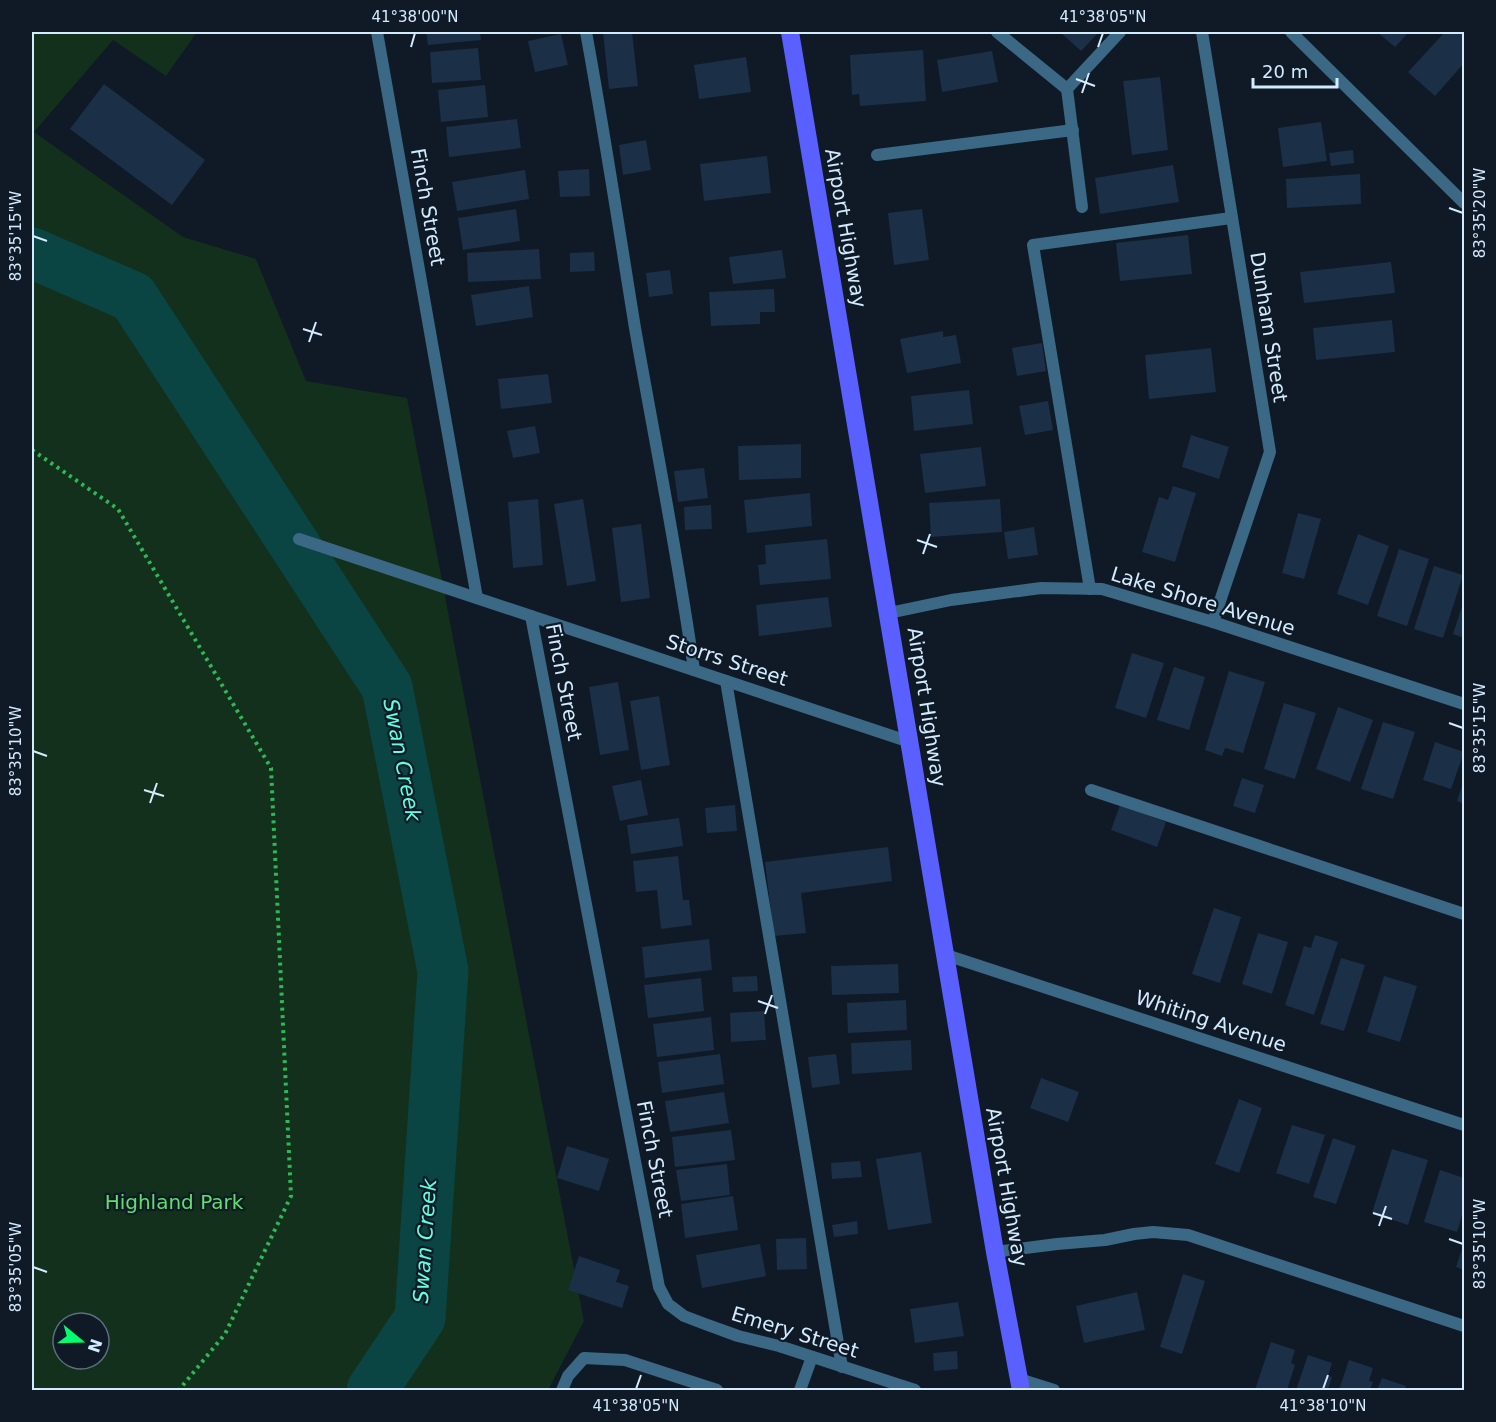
<svg xmlns="http://www.w3.org/2000/svg" width="1496" height="1422" font-family="'DejaVu Sans',sans-serif">
<style>
.green{fill:#12301b;fill-rule:evenodd}
.lines{fill:none;stroke-linecap:round;stroke-linejoin:round}
.river{stroke:#0a4443;stroke-width:51}
.building{fill:#1b2f47}
.path{stroke:#2fb856;stroke-width:4;stroke-dasharray:3 4.5;stroke-linecap:butt}
.lane{stroke:#3a6885;stroke-width:12}
.street{stroke:#3a6885;stroke-width:12}
.primary{stroke:#5a5fff;stroke-width:18}
.ticks{fill:none;stroke:#d3ebff;stroke-width:2}
.labels{text-anchor:middle;dominant-baseline:central;stroke-width:4.5;stroke-linejoin:round;paint-order:stroke}
.street-label{font-size:20px;fill:#d3ebff;stroke:#0f1a26}
.park-label{font-size:20px;fill:#5ee06b;stroke:#0f1a26}
.water-label{font-size:21px;font-style:italic;fill:#61ffe1;stroke:#0f1a26}
.neatline{fill:none;stroke:#d3ebff;stroke-width:2}
.ticks-label{font-size:15px;text-anchor:middle;fill:#d3ebff}
</style>
<rect width="100%" height="100%" fill="#0f1a26"/>
<!-- green -->
<path class="green" d="M32,32H197L166,76L113,40L34,132L183,237L256,259L306,381L407,398L584,1321L548,1390H32ZM63,1323H99V1359H63Z"/>
<g class="lines">
<!-- river -->
<polyline class="river" points="32,253 133,297 387,687 443,971 420,1318 372,1390"/>
</g>
<!-- building -->
<g class="building">
<polygon points="426,32 480,32 481,40 428,45"/>
<polygon points="603,32 632,32 638,86 609,89"/>
<polygon points="1060,32 1099,32 1081,51"/>
<polygon points="1377,32 1409,32 1395,47"/>
<polygon points="1445,32 1464,33 1464,63 1435,96 1408,72"/>
<polygon points="561,34 568,65 535,72 528,41"/>
<polygon points="478,48 481,80 432,83 430,52"/>
<polygon points="923,50 926,101 860,106 859,94 852,95 850,55"/>
<polygon points="992,51 998,82 942,92 937,60"/>
<polygon points="746,57 751,92 699,99 694,65"/>
<polygon points="1160,77 1168,150 1132,155 1123,81"/>
<polygon points="104,84 205,160 172,205 70,129"/>
<polygon points="485,85 488,117 441,122 438,90"/>
<polygon points="517,119 521,148 449,157 446,127"/>
<polygon points="1321,122 1327,161 1283,167 1278,128"/>
<polygon points="646,140 651,170 623,175 619,145"/>
<polygon points="1353,150 1354,163 1331,166 1329,153"/>
<polygon points="767,156 771,193 704,201 700,164"/>
<polygon points="1173,165 1179,202 1100,214 1095,178"/>
<polygon points="589,169 590,196 560,197 558,171"/>
<polygon points="525,170 529,199 457,211 452,182"/>
<polygon points="1360,174 1361,204 1287,208 1286,179"/>
<polygon points="516,209 520,241 463,250 458,218"/>
<polygon points="922,209 929,260 894,265 888,213"/>
<polygon points="1188,235 1192,274 1120,281 1116,243"/>
<polygon points="539,249 541,279 468,282 467,253"/>
<polygon points="782,250 786,278 733,284 729,257"/>
<polygon points="594,252 595,271 570,272 570,253"/>
<polygon points="1391,262 1395,293 1304,303 1300,272"/>
<polygon points="670,270 673,294 649,297 646,273"/>
<polygon points="529,286 533,317 476,326 471,295"/>
<polygon points="774,289 775,312 760,312 760,324 711,326 709,292"/>
<polygon points="1392,320 1395,352 1316,360 1313,328"/>
<polygon points="943,331 943,337 956,335 961,363 907,373 900,339"/>
<polygon points="1042,343 1046,371 1017,376 1012,348"/>
<polygon points="1211,348 1216,392 1149,399 1145,355"/>
<polygon points="548,374 552,403 501,409 498,379"/>
<polygon points="969,390 973,424 914,431 911,396"/>
<polygon points="1048,401 1053,430 1025,435 1019,406"/>
<polygon points="535,426 540,453 513,458 507,431"/>
<polygon points="1191,435 1229,447 1219,479 1182,467"/>
<polygon points="801,444 801,478 739,480 738,446"/>
<polygon points="981,447 986,486 925,493 920,454"/>
<polygon points="704,468 708,498 678,502 674,471"/>
<polygon points="1173,486 1196,493 1175,562 1142,552 1159,497 1168,500"/>
<polygon points="810,493 812,526 747,533 744,500"/>
<polygon points="538,499 543,565 513,568 508,502"/>
<polygon points="583,499 596,581 567,586 554,504"/>
<polygon points="1000,499 1002,532 931,537 929,503"/>
<polygon points="711,505 712,529 685,530 684,507"/>
<polygon points="1298,513 1321,519 1304,579 1282,573"/>
<polygon points="641,524 650,598 621,602 612,528"/>
<polygon points="1034,527 1038,555 1008,559 1004,532"/>
<polygon points="1358,534 1389,546 1368,605 1337,594"/>
<polygon points="827,539 831,579 760,585 758,565 766,564 765,545"/>
<polygon points="1399,549 1429,559 1407,626 1377,616"/>
<polygon points="1434,566 1463,575 1443,638 1414,629"/>
<polygon points="828,597 832,627 759,636 756,605"/>
<polygon points="1464,600 1464,638 1453,634"/>
<polygon points="1132,653 1164,663 1146,718 1115,708"/>
<polygon points="1174,667 1205,677 1189,730 1157,720"/>
<polygon points="1229,671 1265,682 1243,753 1225,748 1222,756 1205,750"/>
<polygon points="618,682 629,750 600,755 589,687"/>
<polygon points="659,696 670,765 641,770 630,701"/>
<polygon points="1284,703 1316,713 1295,779 1264,769"/>
<polygon points="1338,707 1373,720 1350,782 1316,769"/>
<polygon points="1383,722 1415,732 1393,799 1361,789"/>
<polygon points="1435,742 1464,752 1451,789 1423,780"/>
<polygon points="1242,778 1264,785 1255,813 1233,806"/>
<polygon points="641,780 648,815 620,821 612,786"/>
<polygon points="1464,780 1464,804 1457,801"/>
<polygon points="735,805 737,831 707,833 705,808"/>
<polygon points="1120,805 1166,822 1157,847 1111,830"/>
<polygon points="679,818 683,846 631,854 627,825"/>
<polygon points="888,847 892,881 801,893 806,933 774,936 765,862"/>
<polygon points="678,856 683,900 689,900 692,925 661,929 657,890 636,892 633,861"/>
<polygon points="1214,908 1241,917 1220,983 1192,974"/>
<polygon points="1258,933 1288,942 1272,994 1242,984"/>
<polygon points="1315,935 1338,942 1314,1015 1285,1005 1304,946 1311,948"/>
<polygon points="709,939 712,970 645,978 642,947"/>
<polygon points="1341,958 1365,965 1344,1031 1320,1024"/>
<polygon points="898,964 899,993 832,995 831,966"/>
<polygon points="757,976 758,991 733,992 732,977"/>
<polygon points="1384,976 1417,986 1400,1042 1367,1032"/>
<polygon points="701,978 704,1011 648,1018 644,985"/>
<polygon points="906,1000 907,1030 848,1033 847,1003"/>
<polygon points="764,1011 766,1040 731,1042 730,1013"/>
<polygon points="711,1017 714,1050 657,1057 653,1024"/>
<polygon points="911,1040 912,1070 852,1074 851,1043"/>
<polygon points="720,1054 724,1084 662,1093 658,1062"/>
<polygon points="836,1054 840,1084 812,1088 808,1057"/>
<polygon points="1041,1078 1079,1092 1068,1122 1030,1108"/>
<polygon points="724,1092 729,1123 670,1132 665,1101"/>
<polygon points="1239,1099 1262,1108 1239,1173 1215,1164"/>
<polygon points="1292,1125 1325,1135 1309,1184 1276,1173"/>
<polygon points="731,1130 735,1160 675,1167 672,1137"/>
<polygon points="1333,1138 1356,1146 1336,1204 1313,1197"/>
<polygon points="567,1146 609,1159 599,1191 557,1178"/>
<polygon points="1392,1149 1428,1160 1408,1225 1372,1213"/>
<polygon points="921,1152 932,1223 888,1230 876,1159"/>
<polygon points="860,1161 862,1177 832,1179 831,1163"/>
<polygon points="727,1164 730,1195 681,1201 676,1170"/>
<polygon points="1440,1170 1464,1178 1464,1209 1457,1232 1424,1222"/>
<polygon points="733,1196 738,1230 685,1238 681,1204"/>
<polygon points="857,1221 858,1234 834,1237 832,1225"/>
<polygon points="806,1238 807,1269 777,1270 776,1239"/>
<polygon points="1464,1243 1464,1270 1456,1267"/>
<polygon points="760,1244 766,1276 702,1288 696,1255"/>
<polygon points="579,1256 620,1270 616,1282 629,1286 622,1308 568,1290"/>
<polygon points="1183,1274 1205,1281 1182,1354 1160,1347"/>
<polygon points="1137,1292 1145,1330 1084,1343 1076,1306"/>
<polygon points="958,1302 964,1336 915,1343 910,1309"/>
<polygon points="1271,1342 1295,1350 1291,1363 1295,1365 1287,1390 1255,1390"/>
<polygon points="957,1351 958,1369 934,1371 933,1353"/>
<polygon points="1308,1355 1332,1363 1328,1376 1332,1377 1328,1390 1296,1390"/>
<polygon points="1349,1360 1373,1368 1369,1381 1373,1382 1370,1390 1339,1390"/>
<polygon points="1382,1378 1406,1386 1404,1390 1377,1390"/>
</g>
<g class="lines">
<!-- path -->
<polyline class="path" points="32,450 118,509 271,768 291,1196 225,1334 179,1390"/>
<!-- lane -->
<g class="lane">
<path d="M586,32C604,130 619,229 635,328C655,442 678,556 694,670"/>
<polyline points="997,32 1067,89"/>
<polyline points="877,155 1073,130"/>
<polyline points="1082,207 1067,89 1120,32"/>
<polyline points="1090,589 1033,245 1231,218"/>
<polyline points="726,681 842,1367"/>
<polyline points="1091,790 1464,914"/>
<polyline points="995,1252 1057,1244 1105,1240 1134,1234 1153,1232 1188,1235 1464,1326"/>
<polyline points="562,1390 568,1376 584,1358 625,1360 717,1390"/>
<polyline points="800,1390 812,1357"/>
</g>
<!-- street -->
<g class="street">
<polyline points="377,32 477,598"/>
<polyline points="1202,32 1270,452 1213,622"/>
<polyline points="1291,32 1464,203"/>
<polyline points="299,539 910,742"/>
<polyline points="889,613 951,600 1041,588 1102,589 1213,622 1464,704"/>
<polyline points="531,616 659,1287 668,1304 684,1316 705,1324 738,1336 779,1346 915,1390"/>
<polyline points="946,955 1464,1125"/>
<polyline points="1019,1379 1054,1390"/>
</g>
<!-- primary -->
<polyline class="primary" points="790,32 995,1252 1021,1390"/>
</g>
<!-- ticks -->
<path class="ticks" d="M411,47L415,33M1098,47L1103,33M1076,79L1095,86M1082,93L1089,73M1449,208L1463,213M33,236L47,241M303,329L322,335M309,342L316,322M917,540L937,547M923,554L930,534M1449,723L1463,728M33,751L47,756M144,790L164,796M150,803L157,783M758,1001L778,1008M765,1014L772,995M1373,1213L1392,1219M1379,1226L1386,1206M1449,1239L1463,1244M33,1267L47,1272M636,1389L641,1375M1323,1389L1328,1375"/>
<g class="labels">
<!-- street labels -->
<g class="street-label">
<text transform="translate(428 207) rotate(80)">Finch Street</text>
<text transform="translate(846 228) rotate(80)">Airport Highway</text>
<text transform="translate(1269 327) rotate(81)">Dunham Street</text>
<text transform="translate(1203 601) rotate(17)">Lake Shore Avenue</text>
<text transform="translate(727 660) rotate(18)">Storrs Street</text>
<text transform="translate(564 682) rotate(79)">Finch Street</text>
<text transform="translate(927 707) rotate(81)">Airport Highway</text>
<text transform="translate(1211 1021) rotate(18)">Whiting Avenue</text>
<text transform="translate(655 1159) rotate(79)">Finch Street</text>
<text transform="translate(1007 1187) rotate(80)">Airport Highway</text>
<text transform="translate(795 1332) rotate(17)">Emery Street</text>
</g>
<!-- park labels -->
<g class="park-label">
<text x="174" y="1202">Highland Park</text>
</g>
<!-- water labels -->
<g class="water-label">
<text transform="translate(402 760) rotate(79)">Swan Creek</text>
<text transform="translate(425 1241) rotate(-86)">Swan Creek</text>
</g>
</g>
<!-- border -->
<rect width="1496" height="1422" fill="none" stroke="#0f1a26" stroke-width="66"/>
<!-- north arrow -->
<g transform="translate(81 1341) rotate(109)"><circle r="28" fill="#0f1a26" stroke="#5d6e7d" stroke-width="1.5"/>
<path d="M0-4.5L10 22L0 15L-10 22Z" fill="#00fe71"/>
<text y="-9" font-size="16" font-weight="bold" text-anchor="middle" fill="#d3ebff">N</text>
</g>
<!-- scale -->
<path d="M1253 78v9h84v-9" fill="none" stroke="#d3ebff" stroke-width="3"/>
<text x="1262" y="78" font-size="18" fill="#d3ebff" stroke="#0f1a26" stroke-width="4.5" paint-order="stroke">20 m</text>
<rect x="33" y="33" width="1430" height="1356" class="neatline"/>
<g class="ticks-label">
<text x="415" y="22">41°38'00"N</text>
<text x="1103" y="22">41°38'05"N</text>
<text transform="translate(1480 213) rotate(-90)" y="5">83°35'20"W</text>
<text transform="translate(16 236) rotate(-90)" y="5">83°35'15"W</text>
<text transform="translate(1480 728) rotate(-90)" y="5">83°35'15"W</text>
<text transform="translate(16 751) rotate(-90)" y="5">83°35'10"W</text>
<text transform="translate(1480 1244) rotate(-90)" y="5">83°35'10"W</text>
<text transform="translate(16 1267) rotate(-90)" y="5">83°35'05"W</text>
<text x="636" y="1411">41°38'05"N</text>
<text x="1323" y="1411">41°38'10"N</text>
</g>
</svg>
